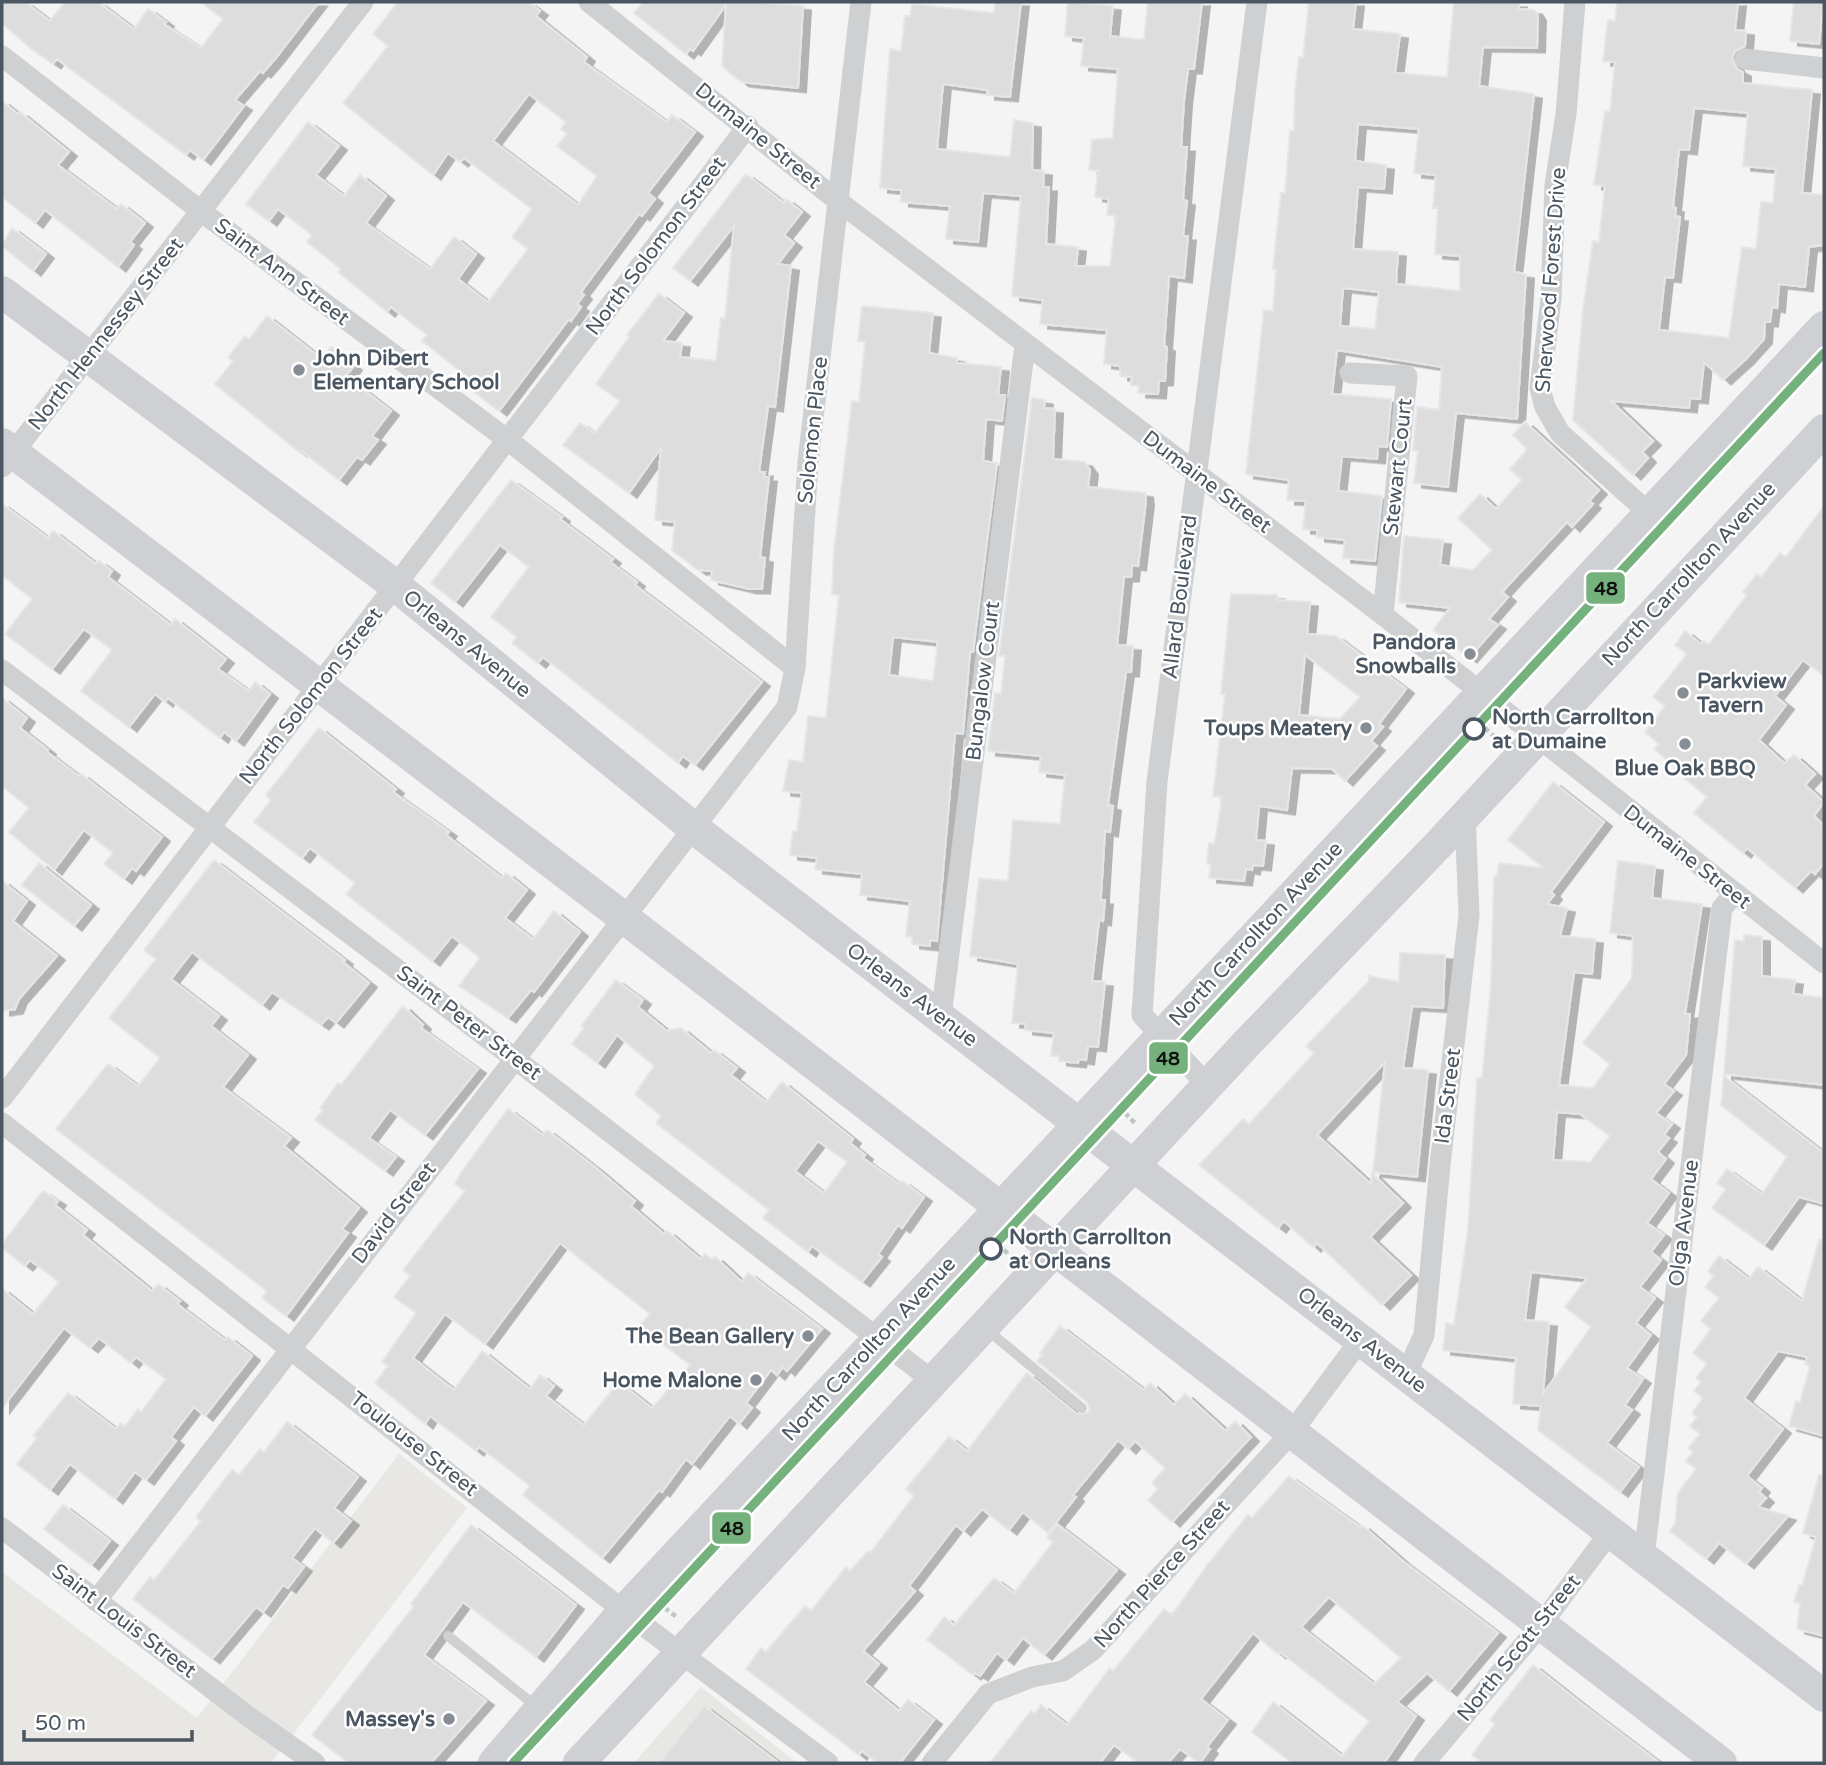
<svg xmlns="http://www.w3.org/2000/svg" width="1826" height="1765" font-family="'Varela Round',sans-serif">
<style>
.commercial{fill:#e8e7e3}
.building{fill:#ddddde;stroke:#e5e6e7;stroke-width:2;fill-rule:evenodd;filter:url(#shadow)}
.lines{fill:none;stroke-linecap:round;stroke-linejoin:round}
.path{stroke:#bcc7c4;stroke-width:4.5;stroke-dasharray:5 3.5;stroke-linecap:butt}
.lane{stroke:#ced0d2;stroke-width:10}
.street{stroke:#ced0d2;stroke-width:21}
.secondary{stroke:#ced0d4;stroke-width:32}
.tram-1-casing{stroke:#fff;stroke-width:14}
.tram-1{stroke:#74b17d;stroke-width:9}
.poi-dot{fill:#868d94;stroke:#fff;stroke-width:2.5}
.stop-dot{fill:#fff;stroke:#4a5661;stroke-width:3.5}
.labels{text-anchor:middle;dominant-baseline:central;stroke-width:5;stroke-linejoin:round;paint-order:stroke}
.street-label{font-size:21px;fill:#4a5661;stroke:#fff}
.poi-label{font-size:21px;font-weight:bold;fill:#4a5661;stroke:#fff;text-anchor:end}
.stop-label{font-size:21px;font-weight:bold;fill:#4a5661;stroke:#fff;text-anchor:start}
.line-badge{stroke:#fff;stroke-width:2.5}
.pale-badge-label{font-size:19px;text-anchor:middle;font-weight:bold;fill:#111}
</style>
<defs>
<filter id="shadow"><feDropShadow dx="8" dy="4.5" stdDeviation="0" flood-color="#0004"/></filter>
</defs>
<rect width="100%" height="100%" fill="#f4f4f4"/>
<!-- commercial -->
<g class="commercial">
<polygon points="399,1454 467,1508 271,1763 2,1763 2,1572 197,1718"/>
<polygon points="701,1687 797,1763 634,1763"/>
</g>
<!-- building -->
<g class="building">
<polygon points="2,2 25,2 50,21 65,2 98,2 134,29 148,9 166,22 164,24 201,48 223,19 201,2 319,2 275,59 263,73 260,71 235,100 244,106 203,160 190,150 186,155 57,59 53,64 30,48 2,23"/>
<path d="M398,2H528L540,11L536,16L587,57L584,62L667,122L672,115L695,132L648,193L655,199L642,216L639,214L581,292L584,295L577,304L581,307L571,321L569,319L499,411L474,392L479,386L422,341L427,335L391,307L387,312L338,272L341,269L307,242L312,235L278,209L269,221L246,204L308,122L339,146L316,175L344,196L360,175L386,196L366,223L430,269L454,237L476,254L458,279L488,302L528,249L512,237L532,209L464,158L460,162L448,153L433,175L343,103L388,46L373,34ZM529,94L566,122L561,129L567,134L557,146L597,176L578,205L493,141Z"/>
<polygon points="643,2 752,2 803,6 798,88 741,82 722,66 726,5 693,51 690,49 686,54 634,13"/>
<polygon points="995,2 1021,2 1010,97 987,95 987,90 943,84 937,149 1010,157 1014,120 1033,123 1032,170 1044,171 1043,187 1049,187 1046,244 1078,247 1076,266 1110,266 1116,216 1107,215 1109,199 1095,197 1098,171 1089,170 1092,140 1113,138 1118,69 1081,66 1084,38 1065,36 1068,2 1113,6 1110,36 1144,40 1148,2 1202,2 1194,69 1188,69 1184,101 1181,147 1187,147 1183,200 1187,201 1183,236 1188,236 1184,278 1169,276 1164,346 1167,347 1165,381 1159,381 1158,394 1138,393 1139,386 1131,385 1132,377 1120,376 1120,366 1104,364 1107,330 1040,324 1043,300 1012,296 1021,196 983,193 978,242 946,239 950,206 901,202 901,190 880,188 890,49 901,51 905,16 910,16 912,4 994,13"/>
<path d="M1309,2H1356L1353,29L1400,34L1395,73L1447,77L1454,2L1519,3V9L1534,10L1538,16L1537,48L1483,47L1479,86L1534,94L1514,272L1526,274L1517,419L1456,413L1448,487L1414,483L1418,451L1413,450L1417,407L1439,410L1442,367L1337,350L1332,394L1391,399L1387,447L1378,446L1377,459L1342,456L1338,491L1382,496L1375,561L1343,558L1345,540L1317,537V530L1303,529L1306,501L1287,500L1289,480L1246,474L1264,310L1273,311L1276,269H1273L1281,193H1285L1290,131H1294L1295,90L1299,57L1303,58ZM1358,124L1419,129L1414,173L1436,175L1433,208H1438L1435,254L1460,256V291L1396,284L1398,252L1353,249L1358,187L1384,189L1386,165L1355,161ZM1343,288L1379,292L1375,329L1340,326Z"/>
<path d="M1617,2H1738L1735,30L1746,31L1745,46L1735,51L1732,58L1737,69L1743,72V83L1812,90L1802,193L1824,195V245L1809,247L1805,287L1779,284L1777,308L1772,307L1770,322H1765L1764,339L1746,359L1723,380L1704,362L1700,399L1690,398L1689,408L1611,401L1653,441L1642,452L1648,458L1633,475L1573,420L1583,309L1593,241L1599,242L1605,186L1594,185L1605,111L1610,112L1615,62L1603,61L1608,20L1615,21ZM1694,108L1748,113L1743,166L1776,169L1773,203L1761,202L1756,249L1742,247L1729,338L1659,330L1665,277L1673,278L1680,217L1675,216L1676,208L1673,207L1679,149L1689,150Z"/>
<polygon points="1794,2 1823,2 1819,44 1790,41"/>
<polygon points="2,101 18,114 20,112 69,152 58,165 117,209 121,204 145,223 130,242 134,245 118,267 45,210 35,223 2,197"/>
<polygon points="746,174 784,203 786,199 802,212 784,235 794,243 778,264 791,266 775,407 768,406 759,472 765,472 764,477 769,477 760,557 765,558 762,589 749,589 711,580 712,571 698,570 672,550 675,522 655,520 661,448 629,493 563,445 580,423 595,433 620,401 596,384 629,337 627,335 659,294 684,313 663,341 682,343 680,357 716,361 721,318 725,319 734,226 690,281 673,268"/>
<polygon points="12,228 46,254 33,271 2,246"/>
<path d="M862,306L933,313L929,353L957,358V363L1001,367L998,395H1005L1002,421L986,419L983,461L997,463L973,652H970L963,734L955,733L937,941L930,940V946L912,944V937L906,936L910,901L860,895L862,874L815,869L817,858L790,855L793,831H797L802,793L783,791L789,760L803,762L808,716L826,718L839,595L832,594L834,550L852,401L859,402L865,342L858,341ZM893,637L938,642L933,681L889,675Z"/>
<polygon points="267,316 322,359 331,347 354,366 346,376 391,411 372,436 378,440 362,460 357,457 339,480 300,450 299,452 215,384 233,361 228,357 245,336 249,339"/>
<polygon points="1032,398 1045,400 1044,408 1055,409 1053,459 1084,462 1090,470 1088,487 1145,493 1146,501 1138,566 1132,565 1131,577 1124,577 1117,645 1133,646 1131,672 1126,672 1108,805 1113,806 1110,832 1105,831 1101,895 1101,900 1105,900 1103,921 1099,920 1092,981 1105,982 1098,1047 1088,1046 1086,1060 1079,1059 1078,1063 1059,1061 1059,1056 1051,1056 1054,1033 1025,1030 1026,1024 1012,1023 1018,964 970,956 979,878 1008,881 1013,820 1060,824 1065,775 1039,772 1041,756 988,751 995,693 1001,694 1005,656 999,656"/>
<polygon points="1525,422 1599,490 1589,501 1593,504 1572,527 1567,522 1502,592 1508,597 1489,619 1498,625 1469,658 1433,630 1450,608 1399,602 1404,536 1443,540 1440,565 1473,570 1492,550 1458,518 1480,494 1496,509 1522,480 1510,469 1525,452 1526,448 1513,435"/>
<polygon points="511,480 562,517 560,519 613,559 610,562 637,582 635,585 762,682 695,765 683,756 678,763 543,657 538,663 512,643 517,637 491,617 529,567 500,545 455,602 431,583"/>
<polygon points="2,504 48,538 53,531 96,564 99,561 112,571 108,577 171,625 175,619 226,659 218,669 249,691 255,682 270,694 236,741 224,732 220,738 168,698 165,702 155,694 129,727 106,710 81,691 112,650 84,629 52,669 5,634 32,599 2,575"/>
<polygon points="1824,506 1824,676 1803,660 1775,696 1786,705 1759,740 1784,763 1794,755 1815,774 1805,785 1824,802 1814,816 1824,826 1824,863 1815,874 1811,871 1795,888 1747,848 1743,853 1694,813 1707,797 1674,770 1676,768 1654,749 1659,744 1645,732 1665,706 1653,697 1687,654 1675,645 1685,631 1701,644 1704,641 1709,644 1747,595 1743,592 1757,574 1761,577 1780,553 1786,557"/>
<path d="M1231,594L1277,595V600L1310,602L1307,634L1336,636L1406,689L1379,724L1383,727L1371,741L1377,746L1345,781L1332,769L1292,768L1287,810L1259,806L1256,840L1266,841L1263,866L1253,865L1252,870L1246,869L1244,881L1209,878L1211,864H1207L1209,843L1214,844L1217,831L1222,797L1213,796L1225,694H1221ZM1305,655L1360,697L1340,719L1299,715Z"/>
<polygon points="2,698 27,718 20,728 48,750 47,752 79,776 81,774 162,837 136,871 132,868 124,879 104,864 113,853 84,830 54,870 9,832 29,808 2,786"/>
<polygon points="319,728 396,789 393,792 449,832 446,835 502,878 506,873 527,890 505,918 533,939 554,911 580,932 534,992 531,990 508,1018 459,986 480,958 452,936 432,961 346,894 355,883 310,848 302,858 254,822 271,800 266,795"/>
<path d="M1553,782L1604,822L1551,892L1554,895L1547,904L1567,908L1560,936L1595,939L1592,974L1574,972L1559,1085L1593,1088L1610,1064L1583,1043L1632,978L1633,936L1610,933L1618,861L1655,866L1652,898L1702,904L1685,1014H1690L1686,1055L1664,1084L1674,1091L1656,1113L1672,1124L1664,1135L1669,1138L1658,1152L1666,1159L1651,1179L1669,1193L1647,1223L1664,1235L1651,1252L1661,1260L1640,1287L1655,1298L1636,1323L1651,1335L1627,1368L1643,1379L1625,1405L1632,1410L1607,1443L1639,1467L1620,1492L1538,1430L1541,1406L1513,1404L1516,1358L1443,1350L1446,1323L1454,1325L1468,1229L1477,1078H1482L1491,985L1494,876H1497L1499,863L1544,868L1508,840ZM1557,1112L1580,1114L1610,1136L1590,1162L1553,1160ZM1531,1272L1587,1278L1565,1307L1591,1327L1543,1394L1549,1322L1525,1320Z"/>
<polygon points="214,860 345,960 343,962 369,983 336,1023 328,1017 321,1025 272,992 262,1005 192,952 171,979 219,1016 211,1026 248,1055 223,1087 291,1138 284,1146 359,1208 342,1229 348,1233 286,1316 262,1298 267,1291 56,1129 108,1064 138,1086 160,1058 109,1018 156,959 144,950"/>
<polygon points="39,863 91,905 74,926 22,885"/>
<polygon points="2,881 27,901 13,921 57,956 19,999 15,1009 2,1011"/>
<polygon points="1744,935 1762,937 1762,976 1795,980 1793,994 1824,998 1824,1085 1724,1074 1735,940 1744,941"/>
<polygon points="1400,953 1445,955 1443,1008 1412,1006 1403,1068 1428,1070 1417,1177 1373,1172 1385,1062 1317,1135 1371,1184 1372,1173 1403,1203 1370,1237 1411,1275 1382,1305 1317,1243 1313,1247 1284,1221 1278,1228 1199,1165 1243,1119 1249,1124 1314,1053 1306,1046 1369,981 1369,976 1399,982"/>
<path d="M616,980L643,1000L638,1007L667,1031L681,1028L711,1053L714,1050L737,1068L731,1075L766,1102L782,1082L853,1139L850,1143L865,1155L863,1158L899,1184L902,1181L924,1197L902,1228L898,1225L878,1254L882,1257L862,1282L812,1246L808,1252L763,1218L769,1210L656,1123L661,1116L635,1094L654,1066L617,1035L597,1063L572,1044L584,1028L581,1026ZM818,1141L847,1162L824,1193L795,1171Z"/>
<polygon points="403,1006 423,1025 421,1028 478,1069 425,1135 390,1110 369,1138 396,1157 385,1171 315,1120 323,1110 320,1108 338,1083 341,1085"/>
<polygon points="1724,1076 1824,1153 1824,1204 1799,1197 1764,1245 1712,1208 1726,1189 1717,1183 1727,1169 1762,1194 1787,1157 1721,1105"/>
<path d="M508,1109L543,1135L547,1130L595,1167L635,1201L631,1206L664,1234L667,1231L700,1259L705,1254L712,1260L715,1257L742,1282L748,1273L822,1329L787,1371L783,1367L777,1375L771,1370L746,1403L752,1408L739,1424L730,1416L692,1464L686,1459L662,1492L659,1490L602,1558L523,1495L530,1486L498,1461L479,1447L476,1451L430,1416L425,1424L375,1383L388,1366L382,1362L416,1313L394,1297L410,1276L403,1270L465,1191L455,1184L460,1174ZM560,1243L650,1314L639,1326L690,1365L652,1408L619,1382L584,1425L546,1396L554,1386L540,1375L530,1389L482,1351L454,1390L413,1358L445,1314L485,1344Z"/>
<polygon points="43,1191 58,1201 55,1205 87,1230 83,1235 152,1291 158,1284 180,1301 177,1304 225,1340 228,1337 252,1356 205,1416 194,1407 171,1437 176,1441 146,1480 135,1472 115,1499 70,1464 50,1490 17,1464 37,1438 33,1436 68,1393 116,1429 121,1423 125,1426 138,1409 141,1412 166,1379 136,1357 131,1363 99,1338 90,1348 64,1328 2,1408 2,1289 33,1314 59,1282 30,1260 25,1266 2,1248 2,1244"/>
<polygon points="1819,1240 1824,1241 1824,1436 1789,1426 1796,1401 1800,1402 1810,1366 1805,1364 1807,1357 1778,1351 1744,1398 1783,1429 1747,1476 1762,1488 1759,1492 1766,1498 1758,1507 1788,1516 1746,1564 1719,1543 1706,1559 1670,1531 1675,1524 1678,1493 1696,1469 1686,1461 1693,1452 1688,1448 1700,1434 1690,1426 1697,1417 1692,1413 1703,1398 1694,1391 1701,1382 1696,1378 1707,1364 1693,1353 1711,1329 1701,1321 1719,1298 1705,1287 1714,1276 1708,1271 1719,1256 1749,1279 1758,1267 1802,1301"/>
<polygon points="1060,1326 1144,1390 1150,1383 1174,1405 1185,1394 1226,1431 1235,1421 1251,1437 1172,1522 1148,1500 1158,1489 1152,1483 1165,1468 1135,1441 1128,1449 1118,1440 1073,1495 1076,1497 1048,1533 1023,1512 1009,1530 982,1509 963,1531 956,1525 909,1586 915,1591 863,1651 879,1664 864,1682 899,1711 908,1700 934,1720 900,1763 878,1763 862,1751 859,1755 746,1669 761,1648 766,1652 805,1606 811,1611 846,1567 850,1571 868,1551 870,1553 914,1496 906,1489 949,1437 967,1451 1027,1373 1077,1414 1088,1413 1090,1409 1087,1402 1037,1361 1042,1355 1040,1353"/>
<polygon points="287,1422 358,1477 334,1508 351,1521 333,1543 315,1528 292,1558 304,1567 288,1588 283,1585 263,1612 256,1607 212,1659 133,1599 150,1577 154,1580 201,1521 196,1517 232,1470 239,1475 260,1449 264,1452"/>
<polygon points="1819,1475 1824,1476 1824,1636 1797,1629 1800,1603 1794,1602 1799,1585 1802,1586 1816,1537 1803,1533"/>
<path d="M1289,1476L1360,1527L1362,1525L1403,1561L1498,1633L1449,1691L1427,1673L1397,1702L1416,1716L1384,1763H1292L1252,1732L1273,1702L1342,1756L1369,1721L1280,1652L1278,1654L1253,1633L1201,1699L1228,1720L1207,1747L1210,1749L1200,1763L1180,1749L1168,1763H1139L1114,1745L1100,1763H990L1031,1711L1035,1714L1041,1705L1067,1725L1110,1668L1113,1671L1164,1609L1172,1615L1208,1564L1248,1515L1252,1518ZM1329,1597L1401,1658L1374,1684L1301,1627Z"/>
<polygon points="63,1505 110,1541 91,1565 44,1529"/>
<polygon points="1057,1524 1117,1570 1044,1655 1023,1638 1006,1660 997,1653 980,1676 975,1673 973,1675 927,1640 944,1617 954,1625 994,1578 1014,1593 1053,1542 1047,1538"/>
<polygon points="471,1525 576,1605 536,1657 463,1602 424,1655 486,1701 431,1763 349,1763 312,1735 414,1606 411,1604"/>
<polygon points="1533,1665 1586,1707 1660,1763 1483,1763 1472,1755 1495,1724 1490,1720"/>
<polygon points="704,1706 779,1763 659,1763"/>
</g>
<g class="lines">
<!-- path -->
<g class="path">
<polyline points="1485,728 1499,741"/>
<polyline points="1125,1113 1137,1125"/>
<polyline points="1004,1250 1014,1259"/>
<polyline points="665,1608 678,1618"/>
</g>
<!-- lane -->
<g class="lane">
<polyline points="986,1329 1082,1408"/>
<polyline points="448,1636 537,1707"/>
</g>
<!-- street -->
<g class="street">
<polyline points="589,2 838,201 1383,615 1824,963"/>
<polyline points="1575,2 1566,114 1555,185 1551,299 1540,388 1545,407 1560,433 1650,514"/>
<polyline points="2,56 202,212 508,440 795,668"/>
<polyline points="1745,59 1824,68"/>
<polyline points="1350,373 1407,376 1383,615"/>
<polyline points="2,467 363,2"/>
<polyline points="2,670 514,1058 933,1381"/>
<polyline points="941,1017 1025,345"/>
<polyline points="1208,1086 1142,1015 1157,782 1257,2"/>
<polyline points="2,1098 748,126"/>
<polyline points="2,1123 624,1611 828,1763"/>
<polyline points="1406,1374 1424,1335 1440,1165 1469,915 1465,815"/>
<polyline points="2,1528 249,1717 315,1763"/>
<polyline points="1644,1557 1722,908 1734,894"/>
<polyline points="96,1601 787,707 795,668 808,462 861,2"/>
<polyline points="932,1763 988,1694 1032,1677 1063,1671 1093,1650 1292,1432 1361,1339"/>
<polyline points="1424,1763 1540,1626 1611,1531"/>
</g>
<!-- secondary -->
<g class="secondary">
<polyline points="2,292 396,586 695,829 1824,1696"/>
<polyline points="2,444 640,930 1721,1763"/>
<polyline points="494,1763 624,1611 1824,327"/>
<polyline points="579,1763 1247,1043 1438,845 1824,430"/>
</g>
<!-- tram-1 casing -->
<g class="tram-1-casing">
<polyline id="tram-1" points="513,1763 1824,353"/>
</g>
<!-- tram-1 -->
<use href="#tram-1" class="tram-1"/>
</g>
<!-- markers -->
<g class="poi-dot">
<circle cx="299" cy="370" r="7"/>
<circle cx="1470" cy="654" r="7"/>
<circle cx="1683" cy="693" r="7"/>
<circle cx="1366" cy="728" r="7"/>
<circle cx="1685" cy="744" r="7"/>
<circle cx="808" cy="1336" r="7"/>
<circle cx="756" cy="1380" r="7"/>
<circle cx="449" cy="1719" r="7"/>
</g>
<g class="stop-dot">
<circle cx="1474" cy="729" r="10"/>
<circle cx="991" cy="1249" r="10"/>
</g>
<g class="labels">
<!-- street labels -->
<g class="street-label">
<text transform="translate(758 136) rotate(39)">Dumaine Street</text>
<text transform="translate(656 246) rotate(-53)">North Solomon Street</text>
<text transform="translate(282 272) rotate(37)">Saint Ann Street</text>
<text transform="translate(1551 280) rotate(-86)">Sherwood Forest Drive</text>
<text transform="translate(106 334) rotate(-52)">North Hennessey Street</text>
<text transform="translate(813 430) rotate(-84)">Solomon Place</text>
<text transform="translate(1398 467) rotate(-84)">Stewart Court</text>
<text transform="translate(1207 482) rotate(37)">Dumaine Street</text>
<text transform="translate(1689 574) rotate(-47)">North Carrollton Avenue</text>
<text transform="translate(1180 597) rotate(-83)">Allard Boulevard</text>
<text transform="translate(467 644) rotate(39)">Orleans Avenue</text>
<text transform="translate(983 681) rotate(-83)">Bungalow Court</text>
<text transform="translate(311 696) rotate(-52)">North Solomon Street</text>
<text transform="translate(1687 857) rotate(38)">Dumaine Street</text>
<text transform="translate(1256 934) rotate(-47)">North Carrollton Avenue</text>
<text transform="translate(912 995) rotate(37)">Orleans Avenue</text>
<text transform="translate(469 1023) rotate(37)">Saint Peter Street</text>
<text transform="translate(1448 1096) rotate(-83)">Ida Street</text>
<text transform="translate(394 1213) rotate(-52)">David Street</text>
<text transform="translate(1684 1223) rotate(-83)">Olga Avenue</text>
<text transform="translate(1362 1340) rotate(38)">Orleans Avenue</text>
<text transform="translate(869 1349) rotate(-47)">North Carrollton Avenue</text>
<text transform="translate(414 1444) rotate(38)">Toulouse Street</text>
<text transform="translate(1162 1574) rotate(-48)">North Pierce Street</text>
<text transform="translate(124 1621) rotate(37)">Saint Louis Street</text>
<text transform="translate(1519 1648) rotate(-51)">North Scott Street</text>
</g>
<!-- poi labels -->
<g class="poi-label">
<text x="313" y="358" text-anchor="start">John Dibert<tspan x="313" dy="24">Elementary School</tspan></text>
<text x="1456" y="642">Pandora<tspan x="1456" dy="24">Snowballs</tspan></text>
<text x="1697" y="681" text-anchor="start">Parkview<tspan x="1697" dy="24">Tavern</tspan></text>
<text x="1352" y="728">Toups Meatery</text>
<text x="1685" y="768" text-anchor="middle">Blue Oak BBQ</text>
<text x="794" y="1336">The Bean Gallery</text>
<text x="742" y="1380">Home Malone</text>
<text x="435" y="1719">Massey's</text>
</g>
<!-- stop labels -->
<g class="stop-label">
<text x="1492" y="717">North Carrollton<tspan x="1492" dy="24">at Dumaine</tspan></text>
<text x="1009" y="1237">North Carrollton<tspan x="1009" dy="24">at Orleans</tspan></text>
</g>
</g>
<g class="line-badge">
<rect x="1585" y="571" width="41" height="34" rx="7" fill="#74b17d"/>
<rect x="1148" y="1041" width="41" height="34" rx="7" fill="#74b17d"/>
<rect x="711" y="1511" width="41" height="34" rx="7" fill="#74b17d"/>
</g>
<g class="pale-badge-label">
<text x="1606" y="595">48</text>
<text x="1168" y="1065">48</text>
<text x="732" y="1535">48</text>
</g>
<!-- border -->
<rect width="1826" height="1765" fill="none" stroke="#4a5661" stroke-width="7"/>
<!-- scale -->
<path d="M24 1730v10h168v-10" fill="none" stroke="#4a5661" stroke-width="3.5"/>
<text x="35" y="1730" font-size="21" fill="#4a5661" stroke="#ffffff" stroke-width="5" paint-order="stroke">50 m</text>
</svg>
